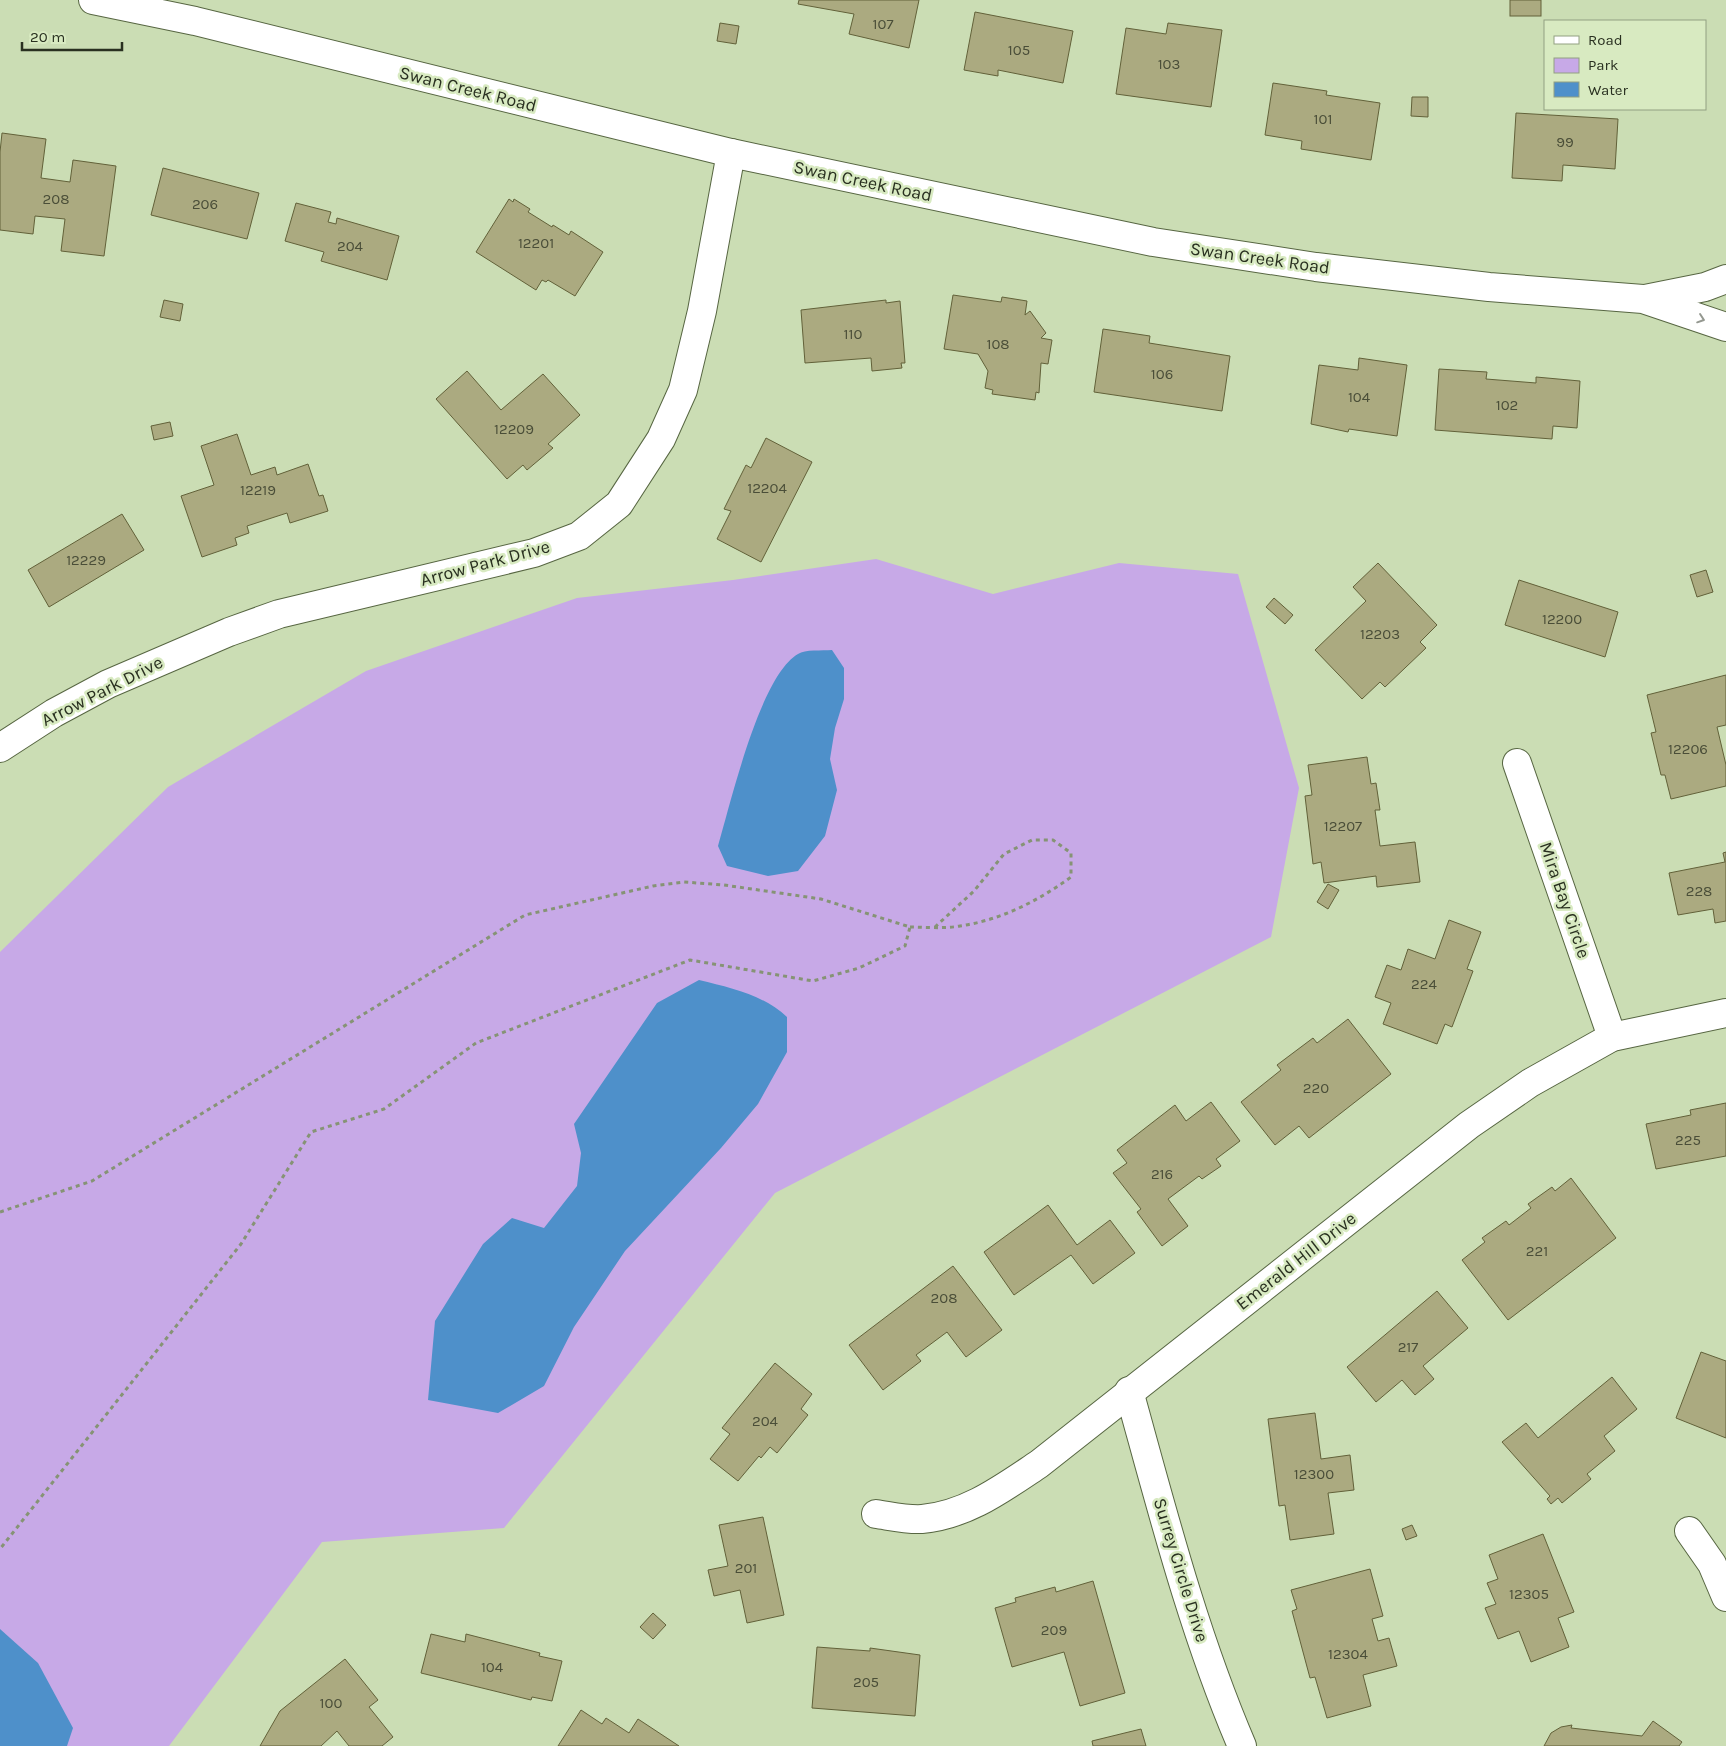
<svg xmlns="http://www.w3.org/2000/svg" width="1726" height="1746" font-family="Karla,sans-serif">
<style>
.green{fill:#c7a9e7}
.water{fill:#4e90ca}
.building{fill:#abaa80;stroke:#626139}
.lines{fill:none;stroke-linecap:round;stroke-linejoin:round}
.minor-casing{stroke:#576642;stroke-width:30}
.tertiary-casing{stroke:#576642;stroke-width:30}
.path{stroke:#869375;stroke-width:3;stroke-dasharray:4 4;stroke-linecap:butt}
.minor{stroke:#fff;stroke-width:28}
.tertiary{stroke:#fff;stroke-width:28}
.oneway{stroke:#949890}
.labels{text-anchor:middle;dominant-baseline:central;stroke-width:5;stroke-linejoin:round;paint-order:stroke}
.number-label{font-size:15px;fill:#4a4e38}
.street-label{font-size:18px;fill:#293020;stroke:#d8eac1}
</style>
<rect width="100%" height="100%" fill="#cbddb4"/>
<!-- green -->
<polygon class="green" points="876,559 993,594 1119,563 1238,574 1299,788 1271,937 775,1193 504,1528 322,1542 169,1746 0,1746 0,952 168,787 366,671 577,598 733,580"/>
<!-- water -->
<g class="water">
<path d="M832,650L844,668V699L835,728L830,759L837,790L825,836L798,871L768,876L727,866L718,846C731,802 760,676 798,654C805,649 822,651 832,650Z"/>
<path d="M699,980C731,988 762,994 787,1017V1052L758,1104L721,1148L625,1251L574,1327L544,1386L498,1413L428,1400L435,1321L483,1244L512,1218L544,1228L577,1186L581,1153L574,1124L657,1003Z"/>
<polygon points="0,1629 38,1663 73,1728 67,1746 0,1746"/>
</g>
<!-- building -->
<g class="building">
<polygon points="799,0 919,0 909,48 849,34 854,14 798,4"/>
<rect x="1510" y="0" width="31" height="16"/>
<polygon points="975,12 1073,31 1063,83 998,70 998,76 964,70"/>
<polygon points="720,23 739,26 736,44 717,41"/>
<polygon points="1168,23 1222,30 1211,107 1116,94 1126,28 1166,34"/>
<polygon points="1273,83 1327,91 1326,95 1380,103 1371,160 1301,149 1302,141 1265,135"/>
<polygon points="1412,97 1428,97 1428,117 1411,116"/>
<polygon points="1516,113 1618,119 1615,169 1563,165 1562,181 1512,178"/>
<polygon points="2,133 46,139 41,178 70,182 73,160 116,166 104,256 61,251 65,219 35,216 33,234 0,230 0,152"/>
<polygon points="163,168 259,193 247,239 151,215"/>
<polygon points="509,199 513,202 514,199 530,209 528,212 552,227 553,225 569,235 571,231 603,252 575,296 548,280 546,282 542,280 536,290 476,252"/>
<polygon points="296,203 331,212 328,222 336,224 337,218 399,236 387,280 321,261 324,252 285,241"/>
<polygon points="953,295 1001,302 1002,297 1027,301 1025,315 1030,311 1046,333 1041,338 1052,340 1048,364 1041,363 1039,393 1036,392 1035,400 992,394 993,390 985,388 988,371 978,354 944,349"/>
<polygon points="164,300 183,304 180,321 160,317"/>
<polygon points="886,300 886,303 900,301 905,363 901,363 902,368 872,371 871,358 805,363 801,310"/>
<polygon points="1103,329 1150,336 1149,343 1230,356 1222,411 1094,392"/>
<polygon points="1359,358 1407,365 1397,436 1349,429 1348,432 1311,424 1319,365 1358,370"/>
<polygon points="1439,369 1487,372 1486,379 1536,383 1536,377 1580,381 1577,428 1553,426 1552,439 1435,430"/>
<polygon points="467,371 501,410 543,374 580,415 548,444 553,448 527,470 523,465 507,479 436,399"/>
<polygon points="170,422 173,436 154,440 151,426"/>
<polygon points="237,434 251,475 275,467 277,475 308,464 319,496 323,495 328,511 290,523 287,513 247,526 249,533 235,538 237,545 202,557 181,496 214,485 201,446"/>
<polygon points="766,438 812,462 761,562 717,539 731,511 724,509 746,465 751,468"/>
<polygon points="122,514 144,550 49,607 28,570"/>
<polygon points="1378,563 1437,625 1420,642 1426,648 1385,687 1380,682 1362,699 1315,650 1366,601 1353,587"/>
<polygon points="1706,570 1713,592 1697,597 1690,575"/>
<polygon points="1519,580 1618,612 1605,657 1505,625"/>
<polygon points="1274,598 1293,615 1285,624 1266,607"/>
<polygon points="1726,675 1726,725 1717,727 1726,765 1726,786 1671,799 1665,775 1661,775 1651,733 1656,732 1647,695"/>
<polygon points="1367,757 1371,784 1376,783 1380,810 1375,810 1380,846 1415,842 1420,882 1377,887 1376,876 1324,883 1321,862 1313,864 1305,796 1312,795 1308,765"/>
<polygon points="1726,852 1726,921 1715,923 1713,909 1678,915 1669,873 1725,862 1723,853"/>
<polygon points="1328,884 1339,890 1328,909 1317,902"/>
<polygon points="1449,920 1481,932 1467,969 1473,971 1452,1027 1445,1024 1437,1044 1383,1024 1391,1003 1375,997 1387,965 1401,970 1408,949 1435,959"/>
<polygon points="1348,1019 1391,1074 1309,1138 1299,1126 1275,1145 1241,1102 1281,1070 1277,1065 1313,1038 1317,1043"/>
<polygon points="1211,1102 1240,1141 1216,1159 1221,1166 1202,1179 1199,1176 1168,1199 1188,1226 1162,1246 1137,1212 1141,1209 1113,1173 1127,1163 1117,1150 1175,1105 1186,1121"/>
<polygon points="1726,1103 1726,1156 1656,1169 1646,1124 1691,1115 1690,1110"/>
<polygon points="1571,1178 1616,1238 1508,1320 1462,1260 1485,1242 1482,1238 1506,1221 1509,1225 1531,1208 1528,1204 1552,1187 1555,1191"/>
<polygon points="1048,1205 1077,1245 1110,1220 1135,1253 1093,1284 1071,1255 1014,1295 984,1252"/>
<polygon points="953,1266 1002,1330 966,1357 947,1332 916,1355 921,1361 883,1390 849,1345"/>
<polygon points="1437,1291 1468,1328 1423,1366 1434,1379 1415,1395 1402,1380 1376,1402 1347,1367"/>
<polygon points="1701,1352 1726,1361 1726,1438 1676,1418"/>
<polygon points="775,1363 812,1394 801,1409 808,1415 777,1453 770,1447 761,1458 759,1456 738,1481 710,1459 730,1434 722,1428"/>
<polygon points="1612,1377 1637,1409 1604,1436 1615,1451 1587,1474 1591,1479 1562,1503 1558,1498 1551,1504 1547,1499 1550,1496 1502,1442 1526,1423 1538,1438"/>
<polygon points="1315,1413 1321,1459 1350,1455 1354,1490 1328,1493 1334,1534 1290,1540 1285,1505 1279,1506 1268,1419"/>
<polygon points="763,1517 784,1615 747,1623 740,1590 714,1596 708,1570 728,1566 719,1525"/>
<polygon points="1412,1525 1417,1536 1406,1540 1402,1529"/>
<polygon points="1543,1534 1574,1612 1558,1618 1569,1647 1531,1662 1519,1631 1498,1639 1485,1608 1496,1604 1487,1583 1498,1579 1489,1555"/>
<polygon points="1370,1569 1383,1616 1372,1619 1378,1641 1389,1638 1397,1666 1363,1675 1371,1706 1327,1718 1315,1677 1310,1678 1292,1611 1297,1609 1291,1590"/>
<polygon points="1093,1581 1125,1693 1080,1706 1064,1652 1012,1667 995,1608 1016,1602 1015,1598 1055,1587 1056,1592"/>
<polygon points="653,1613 666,1625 653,1639 640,1627"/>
<polygon points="431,1634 465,1642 466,1634 540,1653 539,1656 562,1661 552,1701 532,1697 531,1700 421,1673"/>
<polygon points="817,1647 870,1651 870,1648 920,1655 915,1716 812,1708"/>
<polygon points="345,1659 378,1700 369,1707 393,1737 382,1746 349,1746 337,1731 321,1746 260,1746 280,1711"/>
<polygon points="581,1710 602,1724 606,1718 629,1733 638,1719 679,1746 558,1746"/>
<polygon points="1653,1721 1682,1742 1679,1746 1544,1746 1551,1733 1561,1727 1572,1725 1571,1728 1642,1736"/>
<polygon points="1141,1729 1146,1746 1093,1746 1092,1741"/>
</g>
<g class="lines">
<!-- minor casing -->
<g class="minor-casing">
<g id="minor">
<polyline points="0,748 54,713 108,684 229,632 279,614 534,553 579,536 619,504 661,439 683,390 702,311 731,153"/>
<polyline points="1517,763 1612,1037"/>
<path d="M1129,1391C1162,1510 1193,1632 1242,1746"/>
<path d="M876,1514C890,1516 907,1520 922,1519C967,1515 1003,1488 1039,1464L1469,1125L1530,1083L1612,1037L1726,1013"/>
<polyline points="1689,1531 1712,1564 1726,1597"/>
</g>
</g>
<!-- tertiary casing -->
<g class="tertiary-casing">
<g id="tertiary">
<polyline points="93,0 195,21 731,153 1153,242 1316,267 1489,287 1643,299 1726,327"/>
<polyline points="1645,299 1705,287 1726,279"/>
</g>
</g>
<!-- path -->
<g class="path">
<path d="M910,927C926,927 943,929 960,926C1001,920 1038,901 1071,877V853L1053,840H1032L1004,854L974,891L935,927"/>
<polyline points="0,1212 92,1181 525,915 653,886 684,882 724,885 821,899 910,927 905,946 859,968 813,981 690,960 476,1043 384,1109 311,1132 241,1244 0,1549"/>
</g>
<!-- minor -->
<use href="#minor" class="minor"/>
<!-- tertiary -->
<use href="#tertiary" class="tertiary"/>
</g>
<!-- one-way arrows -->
<defs><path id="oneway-chevron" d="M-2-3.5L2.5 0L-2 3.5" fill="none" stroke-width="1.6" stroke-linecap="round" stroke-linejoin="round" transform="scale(1.25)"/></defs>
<use class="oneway" href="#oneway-chevron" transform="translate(1701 319) rotate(19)"/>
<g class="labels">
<!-- number labels -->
<g class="number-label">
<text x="883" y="24">107</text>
<text x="1019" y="50">105</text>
<text x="1169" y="64">103</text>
<text x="1323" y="119">101</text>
<text x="1565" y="142">99</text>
<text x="56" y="199">208</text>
<text x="205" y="204">206</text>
<text x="536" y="243">12201</text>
<text x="350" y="246">204</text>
<text x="853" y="334">110</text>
<text x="998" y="344">108</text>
<text x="1162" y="374">106</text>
<text x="1359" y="397">104</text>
<text x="1507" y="405">102</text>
<text x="514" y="429">12209</text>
<text x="767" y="488">12204</text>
<text x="258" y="490">12219</text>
<text x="86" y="560">12229</text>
<text x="1562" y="619">12200</text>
<text x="1380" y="634">12203</text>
<text x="1688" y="749">12206</text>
<text x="1343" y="826">12207</text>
<text x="1699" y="891">228</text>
<text x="1424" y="984">224</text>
<text x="1316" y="1088">220</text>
<text x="1688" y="1140">225</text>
<text x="1162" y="1174">216</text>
<text x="1537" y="1251">221</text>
<text x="944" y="1298">208</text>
<text x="1408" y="1347">217</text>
<text x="765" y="1421">204</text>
<text x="1314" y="1474">12300</text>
<text x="746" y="1568">201</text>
<text x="1529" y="1594">12305</text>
<text x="1054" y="1630">209</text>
<text x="1348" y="1654">12304</text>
<text x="492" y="1667">104</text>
<text x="866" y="1682">205</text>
<text x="331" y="1703">100</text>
</g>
<!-- street labels -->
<g class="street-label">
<text transform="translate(468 89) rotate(14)">Swan Creek Road</text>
<text transform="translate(863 181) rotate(12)">Swan Creek Road</text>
<text transform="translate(1260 258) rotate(8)">Swan Creek Road</text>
<text transform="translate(485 563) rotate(-15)">Arrow Park Drive</text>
<text transform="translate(102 691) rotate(-27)">Arrow Park Drive</text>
<text transform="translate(1565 900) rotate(71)">Mira Bay Circle</text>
<text transform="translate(1296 1261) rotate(-38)">Emerald Hill Drive</text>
<text transform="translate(1181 1570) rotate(73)">Surrey Circle Drive</text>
</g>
</g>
<!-- legend -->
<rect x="1544" y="20" width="162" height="90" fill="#d8eac1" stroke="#92a081"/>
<rect x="1554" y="36" width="25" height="8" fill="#ffffff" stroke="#92a081"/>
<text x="1588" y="45" font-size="15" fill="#293020">Road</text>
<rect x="1554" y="58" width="25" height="15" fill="#c7a9e7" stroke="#92a081"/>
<text x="1588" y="70" font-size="15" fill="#293020">Park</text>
<rect x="1554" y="82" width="25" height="15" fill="#4e90ca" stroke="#92a081"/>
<text x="1588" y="95" font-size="15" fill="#293020">Water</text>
<!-- scale -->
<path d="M22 42v8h100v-8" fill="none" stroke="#293020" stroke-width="2.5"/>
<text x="30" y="42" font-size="15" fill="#293020" stroke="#d8eac1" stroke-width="4" paint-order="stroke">20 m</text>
</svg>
